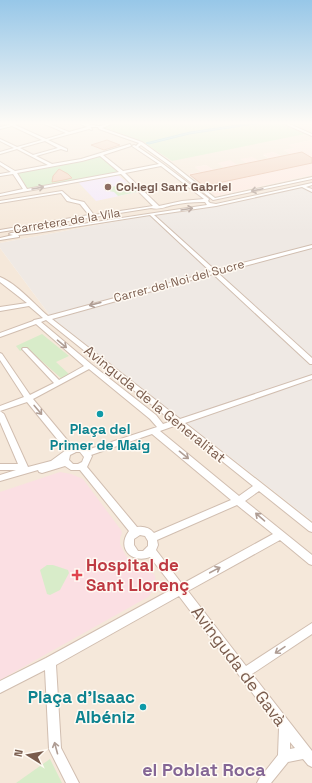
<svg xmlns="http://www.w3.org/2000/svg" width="312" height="783" font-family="'Space Grotesk',sans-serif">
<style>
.residential{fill:#f5e8da}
.commercial{fill:#fde8e0}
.industrial{fill:#efe9e4}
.education{fill:#f3e8fa}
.medical{fill:#fbdfe3}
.green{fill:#d8ecc9}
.water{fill:#bfe3e8;stroke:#a5d3da}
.building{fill:#f3d5c3;stroke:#e6bba3}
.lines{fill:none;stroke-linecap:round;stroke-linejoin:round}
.minor-casing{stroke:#d1beb0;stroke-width:2}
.minor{fill:#fff;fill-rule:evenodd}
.oneway{stroke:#af9d94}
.education-dot{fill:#8d6e63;stroke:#fffaf3;stroke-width:1.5}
.culture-dot{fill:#0f9aa8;stroke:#fffaf3;stroke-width:1.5}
.health-dot{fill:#e0444e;stroke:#fffaf3;stroke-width:1.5}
.labels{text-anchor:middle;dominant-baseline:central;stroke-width:3;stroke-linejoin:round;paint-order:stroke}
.far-education-label{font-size:12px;font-weight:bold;fill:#785e54;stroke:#fffaf3;text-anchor:start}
.far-street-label{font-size:12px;fill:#7a5c4d;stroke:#fffaf3}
.street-label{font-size:14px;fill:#7a5c4d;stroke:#fffaf3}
.culture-label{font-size:14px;font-weight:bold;fill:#0d838f;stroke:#fffaf3}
.near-health-label{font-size:17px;font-weight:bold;fill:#be3a42;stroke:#fffaf3;text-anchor:start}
.near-street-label{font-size:17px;fill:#7a5c4d;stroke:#fffaf3}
.near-culture-label{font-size:17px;font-weight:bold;fill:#0d838f;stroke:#fffaf3;text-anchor:end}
.near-neighbourhood-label{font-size:18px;font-weight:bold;fill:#846695;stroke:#fffaf3}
</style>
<rect width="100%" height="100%" fill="#fdf6ec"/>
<!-- residential -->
<g class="residential">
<polygon points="0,122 91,122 99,125 109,122 312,122 312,140 289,145 295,148 284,150 291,154 281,156 273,152 263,155 270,159 260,161 241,159 247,163 237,165 218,163 225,168 213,170 206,165 195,167 201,172 189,174 216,196 312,175 312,185 0,243"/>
<polygon points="0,248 51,317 312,521 312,783 0,783"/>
</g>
<!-- commercial -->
<polygon class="commercial" points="312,140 312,175 216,196 188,174 201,172 195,167 206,165 214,170 224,168 218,163 230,160 237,165 247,163 240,159 252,157 260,161 270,159 263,154 273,152 281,156 290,154 284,150 294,148 288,145"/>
<!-- industrial -->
<polygon class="industrial" points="312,185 312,521 51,317 0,248 0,243"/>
<!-- education -->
<polygon class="education" points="118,175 138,192 96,201 78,182"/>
<!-- medical -->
<polygon class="medical" points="60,472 71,474 83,479 121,530 122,533 120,538 120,544 126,556 130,560 136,562 145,563 155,576 156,586 148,597 0,680 0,492"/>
<!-- green -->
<g class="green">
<polygon points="120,122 276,122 305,134 172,161 143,142 104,127"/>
<polygon points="100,156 120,172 28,189 17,172 85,161"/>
<polygon points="128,183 137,192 118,196 114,192 109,191 107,189 107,188"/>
<polygon points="42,334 69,356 56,362 70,375 62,379 27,348 20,351 16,346"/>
<polygon points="47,565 53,565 68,570 69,573 60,590 50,595 47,594 40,570"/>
<polygon points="50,759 62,783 16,783"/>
</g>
<!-- water -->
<polygon class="water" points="258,122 268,122 189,134 149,144 146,143 190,132"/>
<!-- building -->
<g class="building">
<polygon points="107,140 120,145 104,150 91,145"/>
<polygon points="302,152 312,158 312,163 204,186 190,175"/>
<polygon points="59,169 68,174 72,178 64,180 52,182 53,176"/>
</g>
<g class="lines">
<!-- minor casing -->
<g class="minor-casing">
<g id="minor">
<path d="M4,122L12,124L24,122L15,125L46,139L66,133L40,122H45L69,132L87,127L77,122C85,122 93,126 100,126C106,125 111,122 117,122L102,128L142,142L171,163L215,198L312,177V179L213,200L169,165L141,145L138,147L163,164L209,199L208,201L210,203L216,204L312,183V185L306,187L312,189V192L302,187L216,206L154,215L215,270L312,245V248L218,273L312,358V364H310L213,274L52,319L180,419L312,375V379L185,423L312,523V532L309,531L259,491L245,501L312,555V565L309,564L280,540L188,591L246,666L312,623V634L252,674L312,751V767L308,765L303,759L288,762L271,783H257L259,779L278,755L279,728L179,596L56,665L61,748L79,783H66L49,749L45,670L0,693V681L46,658L174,588L150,557C132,564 116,548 129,531L80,470H71L65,466L42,473L39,472L38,470L0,481V475L16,470H0V464H18L0,422V406L24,397L0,360V353L2,354L30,395L54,383L23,350L22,349L23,348H27L59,380L84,366L36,324L0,337V333L33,321L34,320L43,318L29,306L0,311V307L27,303L0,282V277C17,284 34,304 48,316L211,272L150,215L36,233L18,235L19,236V237L0,240V238L13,235L9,234L11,233L36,231L207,205L205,202H202C192,202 182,203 173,205C164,207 160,210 151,208L0,232V230L89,215L80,204L67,201L61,193L0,203V201L62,191L71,199L84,202L94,215L153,206L121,174L0,196V194L23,189L13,174L0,176V174L11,172L0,165V162L15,171L48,165L17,149L0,154V152L14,148L0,141V139L17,147L42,140L12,126L0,129V127L9,125ZM91,127H98L99,129L139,143L136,146L134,145L132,146L159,164L123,171L103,155L131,146L130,144L81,159L52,164L36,156L61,149L67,151V149L48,140L89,129L92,130ZM45,141L58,148L33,155L20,148ZM100,156L119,172L27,189L17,173L82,161ZM161,166L204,199L182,201L159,206L125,173ZM46,320L172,421L163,424L156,415L91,364L41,322ZM89,369L150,419L157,427L87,450C84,445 78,445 73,447L33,399ZM27,402L66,450L51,461L28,467L4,414L0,411ZM177,425L253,486L239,496L160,431ZM152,434L231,500L154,533C150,528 144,526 137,527L87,467L92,456L91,455ZM76,452H80L84,457L82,462L78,464H73L69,460L70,455ZM237,505L273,534L182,584L156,550L158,545L157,540ZM140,535L145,536L148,541V546L143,551H138L134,545V539ZM290,742L295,748L290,749Z"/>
<polygon points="280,122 285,122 312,134 312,136"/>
</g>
</g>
<!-- minor -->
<use href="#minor" class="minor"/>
</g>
<!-- one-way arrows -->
<defs><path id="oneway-shaft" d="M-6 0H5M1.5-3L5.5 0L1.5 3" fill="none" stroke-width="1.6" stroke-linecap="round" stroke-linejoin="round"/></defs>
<g class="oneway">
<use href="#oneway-shaft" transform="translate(38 188) rotate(-10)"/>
<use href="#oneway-shaft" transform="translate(257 190) rotate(168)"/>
<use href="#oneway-shaft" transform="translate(187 209) rotate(-9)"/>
<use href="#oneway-shaft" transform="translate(95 304) rotate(165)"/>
<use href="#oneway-shaft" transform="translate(62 344) rotate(40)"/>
<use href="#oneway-shaft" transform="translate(38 410) rotate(50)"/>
<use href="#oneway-shaft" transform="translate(184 455) rotate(39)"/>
<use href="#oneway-shaft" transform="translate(260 517) rotate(-139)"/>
<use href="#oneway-shaft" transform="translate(215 570) rotate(-28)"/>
<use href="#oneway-shaft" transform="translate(280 650) rotate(146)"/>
<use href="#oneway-shaft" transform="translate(56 748) rotate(-105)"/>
</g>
<!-- sky -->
<linearGradient id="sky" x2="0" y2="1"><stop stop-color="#97c7e8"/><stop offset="0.53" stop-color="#fefbf6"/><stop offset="1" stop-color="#fefbf6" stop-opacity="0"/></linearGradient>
<rect width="312" height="232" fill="url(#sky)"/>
<!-- markers -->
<circle class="education-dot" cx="108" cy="187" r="4"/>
<g class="culture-dot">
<circle cx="100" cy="414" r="4"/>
<circle cx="143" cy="707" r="4"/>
</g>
<path class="health-dot" d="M75 569h4v4h4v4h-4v4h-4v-4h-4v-4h4z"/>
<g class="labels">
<!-- far-education labels -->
<g class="far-education-label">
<text x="116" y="187">Col·legi Sant Gabriel</text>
</g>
<!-- far-street labels -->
<g class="far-street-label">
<text transform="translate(67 221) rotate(-9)">Carretera de la Vila</text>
<text transform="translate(179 281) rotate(-15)">Carrer del Noi del Sucre</text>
</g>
<!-- street labels -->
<g class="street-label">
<text transform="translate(155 404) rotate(39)">Avinguda de la Generalitat</text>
</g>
<!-- culture labels -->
<g class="culture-label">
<text x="100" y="429">Plaça del<tspan x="100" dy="16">Primer de Maig</tspan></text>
</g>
<!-- near-health labels -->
<g class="near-health-label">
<text x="86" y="565">Hospital de<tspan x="86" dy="20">Sant Llorenç</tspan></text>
</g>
<!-- near-street labels -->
<g class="near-street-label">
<text transform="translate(239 666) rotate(53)">Avinguda de Gavà</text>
</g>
<!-- near-culture labels -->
<g class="near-culture-label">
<text x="135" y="697">Plaça d'Isaac<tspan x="135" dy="20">Albéniz</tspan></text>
</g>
<!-- near-neighbourhood labels -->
<g class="near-neighbourhood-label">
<text x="204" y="769">el Poblat Roca</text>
</g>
</g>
<!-- north arrow -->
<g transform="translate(28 755) rotate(281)" stroke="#fffaf3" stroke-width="3" paint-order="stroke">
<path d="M0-3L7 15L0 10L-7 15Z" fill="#7a5c4d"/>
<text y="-6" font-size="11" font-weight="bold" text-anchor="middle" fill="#7a5c4d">N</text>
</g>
</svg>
